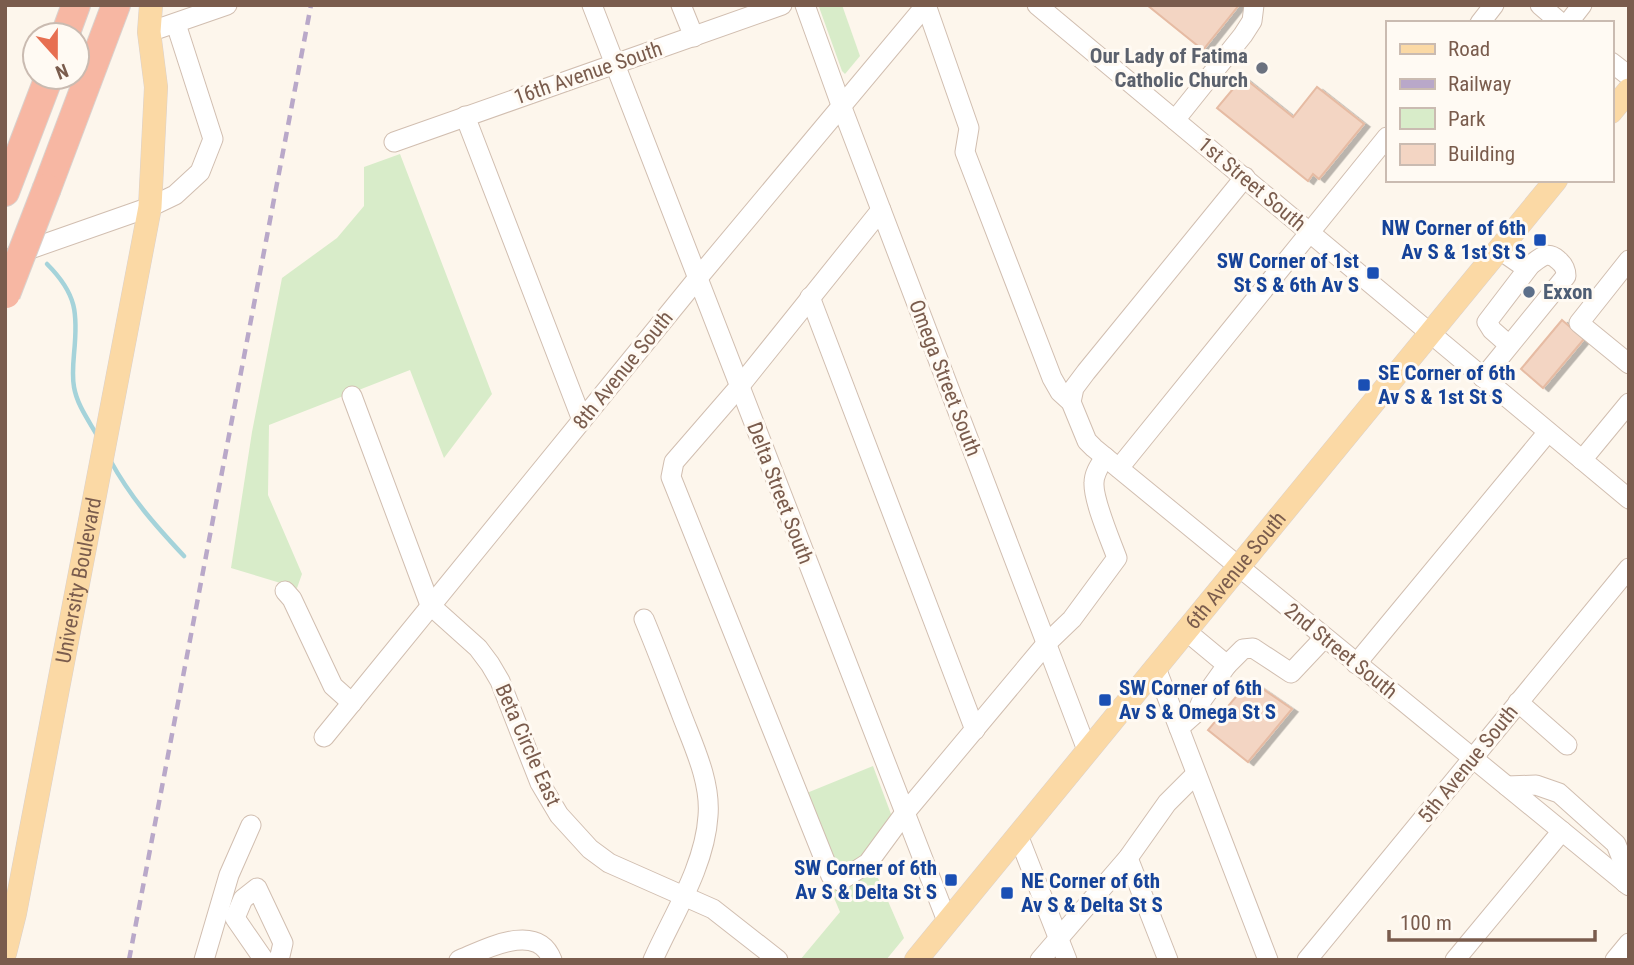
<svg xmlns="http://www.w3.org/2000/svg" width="1634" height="965" font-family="'Roboto Condensed',sans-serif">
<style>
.green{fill:#d8ecc9}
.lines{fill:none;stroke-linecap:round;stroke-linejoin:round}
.stream{stroke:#a5d3da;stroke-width:4.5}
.building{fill:#f3d5c3;stroke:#e6bba3;stroke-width:2;filter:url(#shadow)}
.minor-casing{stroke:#d1beb0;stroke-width:21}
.major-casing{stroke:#dad1cd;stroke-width:24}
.highway-casing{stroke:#dad1cd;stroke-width:30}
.minor{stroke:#fff;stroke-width:19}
.major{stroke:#fbd9a5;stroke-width:23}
.highway{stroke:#f7b7a3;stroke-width:28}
.rail{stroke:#b9a8c9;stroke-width:4.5;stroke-dasharray:10 7;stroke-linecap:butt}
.highway-bridge-casing{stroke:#dad1cd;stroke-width:30;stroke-linecap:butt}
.highway-bridge{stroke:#f7b7a3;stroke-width:28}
.worship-dot{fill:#6b7280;stroke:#fffaf3;stroke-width:2.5}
.transit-dot{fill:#1a4fb4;stroke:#fffaf3;stroke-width:2.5}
.service-dot{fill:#5c6f8a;stroke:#fffaf3;stroke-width:2.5}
.labels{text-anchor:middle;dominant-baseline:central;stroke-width:6;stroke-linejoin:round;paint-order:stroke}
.worship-label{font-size:21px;font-weight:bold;fill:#5b616d;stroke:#fffaf3;text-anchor:end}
.street-label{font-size:21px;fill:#7a5c4d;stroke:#fffaf3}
.transit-label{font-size:21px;font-weight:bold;fill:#164399;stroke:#fffaf3;text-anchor:end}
.service-label{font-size:21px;font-weight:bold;fill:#4e5e75;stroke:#fffaf3;text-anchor:start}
</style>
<defs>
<filter id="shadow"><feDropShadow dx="5.5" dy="3" stdDeviation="0" flood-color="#0004"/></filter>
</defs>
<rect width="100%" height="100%" fill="#fdf6ec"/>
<!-- green -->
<g class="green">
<polygon points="823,5 842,5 860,56 845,74 842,71 819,7"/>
<polygon points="400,154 492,394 444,458 410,370 269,425 268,495 302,574 297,588 231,568 252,432 282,278 337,238 364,206 364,167"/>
<polygon points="873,766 894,822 868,855 904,938 886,960 800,960 840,912 792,799"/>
</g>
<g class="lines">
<!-- stream -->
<g class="stream">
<path d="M47,264C77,294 78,313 74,354C73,365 72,376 74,387C77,405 89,421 98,437"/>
<path d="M110,460C131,498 154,524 184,556"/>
</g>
</g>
<!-- building -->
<g class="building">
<polygon points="1147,5 1239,5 1203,50"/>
<polygon points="1243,77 1293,117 1317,87 1364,124 1319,179 1313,174 1308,181 1217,108"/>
<polygon points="1562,320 1584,339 1543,388 1521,369"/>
<polygon points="1250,680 1292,709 1248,762 1208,730"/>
</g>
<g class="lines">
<!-- minor casing -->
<g class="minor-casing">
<g id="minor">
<polyline points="592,5 947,921"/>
<polyline points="681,5 694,37"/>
<polyline points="805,5 841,105 1087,750"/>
<polyline points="926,5 969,128 965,152 1052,378 1060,392 1071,402 1087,441 1094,448 1629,886"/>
<polyline points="1037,5 1629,499"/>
<polyline points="1540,5 1561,23"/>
<polyline points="1480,23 1494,5"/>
<polyline points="1568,23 1582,5"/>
<polyline points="149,32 227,5"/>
<polyline points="1611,62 1629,76"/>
<polyline points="465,116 582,420"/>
<polyline points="1175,120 1243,35 1252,21 1254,5"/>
<polyline points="394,142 782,5"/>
<path d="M881,210L739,387L674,462L671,477L831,876L840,881L868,863L904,814L1046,644L1072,619L1117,558C1110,539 1093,500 1094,483C1094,473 1100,465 1105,457"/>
<polyline points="16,254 150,207 175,195 200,172 213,139 176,24"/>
<polyline points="1629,260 1579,323 1629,364"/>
<polyline points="810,297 975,730"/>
<polyline points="1509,345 1492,330 1487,322 1529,267"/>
<path d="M1483,378L1566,276C1566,269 1564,265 1558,260C1545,248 1537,262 1526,268L1500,250"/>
<polyline points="352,396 430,605 478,648 490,664 500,681 540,783 559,815 590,849 609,863 713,909 778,960"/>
<polyline points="1071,402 1074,388 1086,372 1245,177"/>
<polyline points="1582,460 1629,403"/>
<polyline points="1119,468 1387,137"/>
<polyline points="285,591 292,599 333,686 352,703"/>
<path d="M644,619C657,650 669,682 681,713C693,745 711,781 708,816C705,866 673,915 653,960"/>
<polyline points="1186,631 1227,665 1243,649 1253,648 1291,673 1324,638"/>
<polyline points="1356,664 1548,432"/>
<polyline points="1156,668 1268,960"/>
<polyline points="1518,702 1567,745"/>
<polyline points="1179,728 1197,712 1202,700 1227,665"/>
<polyline points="324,737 697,279 926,5"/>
<polyline points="1507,786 1536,785 1559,793 1616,844 1622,859 1625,883"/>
<polyline points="1018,835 1067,960"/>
<polyline points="1128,858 1168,960"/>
<polyline points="204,960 229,875 251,825"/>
<polyline points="264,960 235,918 243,899 257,888 283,943 279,960"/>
<path d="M459,960C486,949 537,921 552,960"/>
<polyline points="1040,960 1128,858 1167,803 1196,774"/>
<polyline points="1307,960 1629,568"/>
<polyline points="1455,960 1562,831"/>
<polyline points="1615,960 1629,943"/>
</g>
</g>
<!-- major casing -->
<g class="major-casing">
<g id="major">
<polyline points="1611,112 1629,90"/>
<path id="s1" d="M5,953L15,913L150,207L156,87L149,32L151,5"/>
<path id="s2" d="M916,960L1556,180"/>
</g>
</g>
<!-- highway casing -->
<g class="highway-casing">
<g id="highway">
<polyline points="65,35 76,5"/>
<polyline points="47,188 116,5"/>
<polyline points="5,192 49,77"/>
</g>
</g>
<!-- minor -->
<use href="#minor" class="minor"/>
<!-- major -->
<use href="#major" class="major"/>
<!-- highway -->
<use href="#highway" class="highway"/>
<!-- rail -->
<polyline class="rail" points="129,960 311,5"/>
<!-- highway-bridge casing -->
<g class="highway-bridge-casing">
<polyline id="highway-bridge" points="6,294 47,188"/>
</g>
<!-- highway-bridge -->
<use href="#highway-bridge" class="highway-bridge"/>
</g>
<!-- markers -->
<circle class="worship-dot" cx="1262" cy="68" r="7"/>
<g class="transit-dot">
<rect x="1533" y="233" width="14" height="14" rx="3.5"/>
<rect x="1366" y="266" width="14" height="14" rx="3.5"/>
<rect x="1357" y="378" width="14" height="14" rx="3.5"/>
<rect x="1098" y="693" width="14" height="14" rx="3.5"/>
<rect x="944" y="873" width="14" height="14" rx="3.5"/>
<rect x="1000" y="886" width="14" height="14" rx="3.5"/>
</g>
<circle class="service-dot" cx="1529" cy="292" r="7"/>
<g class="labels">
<!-- worship labels -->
<g class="worship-label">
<text x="1248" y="56">Our Lady of Fatima<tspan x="1248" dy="24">Catholic Church</tspan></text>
</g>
<!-- street labels -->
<g class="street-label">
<text transform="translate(588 73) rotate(-19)">16th Avenue South</text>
<text transform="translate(1252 184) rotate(40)">1st Street South</text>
<text transform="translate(623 370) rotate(-51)">8th Avenue South</text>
<text transform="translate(945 378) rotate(69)">Omega Street South</text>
<text transform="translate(780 493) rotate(69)">Delta Street South</text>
<text stroke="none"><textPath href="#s2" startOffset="504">6th Avenue South</textPath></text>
<text stroke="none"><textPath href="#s1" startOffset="380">University Boulevard</textPath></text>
<text transform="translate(1341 651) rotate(39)">2nd Street South</text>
<text transform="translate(528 745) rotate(66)">Beta Circle East</text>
<text transform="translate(1468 764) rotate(-51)">5th Avenue South</text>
</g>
<!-- transit labels -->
<g class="transit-label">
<text x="1526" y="228">NW Corner of 6th<tspan x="1526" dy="24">Av S &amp; 1st St S</tspan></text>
<text x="1359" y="261">SW Corner of 1st<tspan x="1359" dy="24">St S &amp; 6th Av S</tspan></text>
<text x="1378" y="373" text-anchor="start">SE Corner of 6th<tspan x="1378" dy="24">Av S &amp; 1st St S</tspan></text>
<text x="1119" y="688" text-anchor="start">SW Corner of 6th<tspan x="1119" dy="24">Av S &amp; Omega St S</tspan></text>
<text x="937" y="868">SW Corner of 6th<tspan x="937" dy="24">Av S &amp; Delta St S</tspan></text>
<text x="1021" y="881" text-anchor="start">NE Corner of 6th<tspan x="1021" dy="24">Av S &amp; Delta St S</tspan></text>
</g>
<!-- service labels -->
<g class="service-label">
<text x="1543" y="292">Exxon</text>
</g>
</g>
<!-- border -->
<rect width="1634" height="965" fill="none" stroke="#7a5c4d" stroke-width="14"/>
<!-- legend -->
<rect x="1386" y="21" width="228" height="161" fill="#fffaf3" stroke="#cabbb1" stroke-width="2"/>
<rect x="1400" y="44" width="35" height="10" fill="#fbd9a5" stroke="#cabbb1" stroke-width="2"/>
<text x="1448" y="56" font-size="21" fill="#7a5c4d">Road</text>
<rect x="1400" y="79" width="35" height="10" fill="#b9a8c9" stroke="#cabbb1" stroke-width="2"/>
<text x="1448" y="91" font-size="21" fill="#7a5c4d">Railway</text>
<rect x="1400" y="108" width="35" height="21" fill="#d8ecc9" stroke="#cabbb1" stroke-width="2"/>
<text x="1448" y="126" font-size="21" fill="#7a5c4d">Park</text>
<rect x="1400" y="144" width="35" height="21" fill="#f3d5c3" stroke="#cabbb1" stroke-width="2"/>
<text x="1448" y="161" font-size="21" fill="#7a5c4d">Building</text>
<!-- north arrow -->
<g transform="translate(56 56) rotate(159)"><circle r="33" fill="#fffaf3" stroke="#cabbb1" stroke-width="2"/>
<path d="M0-5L12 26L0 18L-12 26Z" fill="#e76f51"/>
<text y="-10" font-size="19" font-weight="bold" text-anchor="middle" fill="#7a5c4d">N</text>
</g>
<!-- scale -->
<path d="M1389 930v10h206v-10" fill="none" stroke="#7a5c4d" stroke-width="3.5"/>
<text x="1400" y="930" font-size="21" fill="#7a5c4d" stroke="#fffaf3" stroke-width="5" paint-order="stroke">100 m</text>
</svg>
